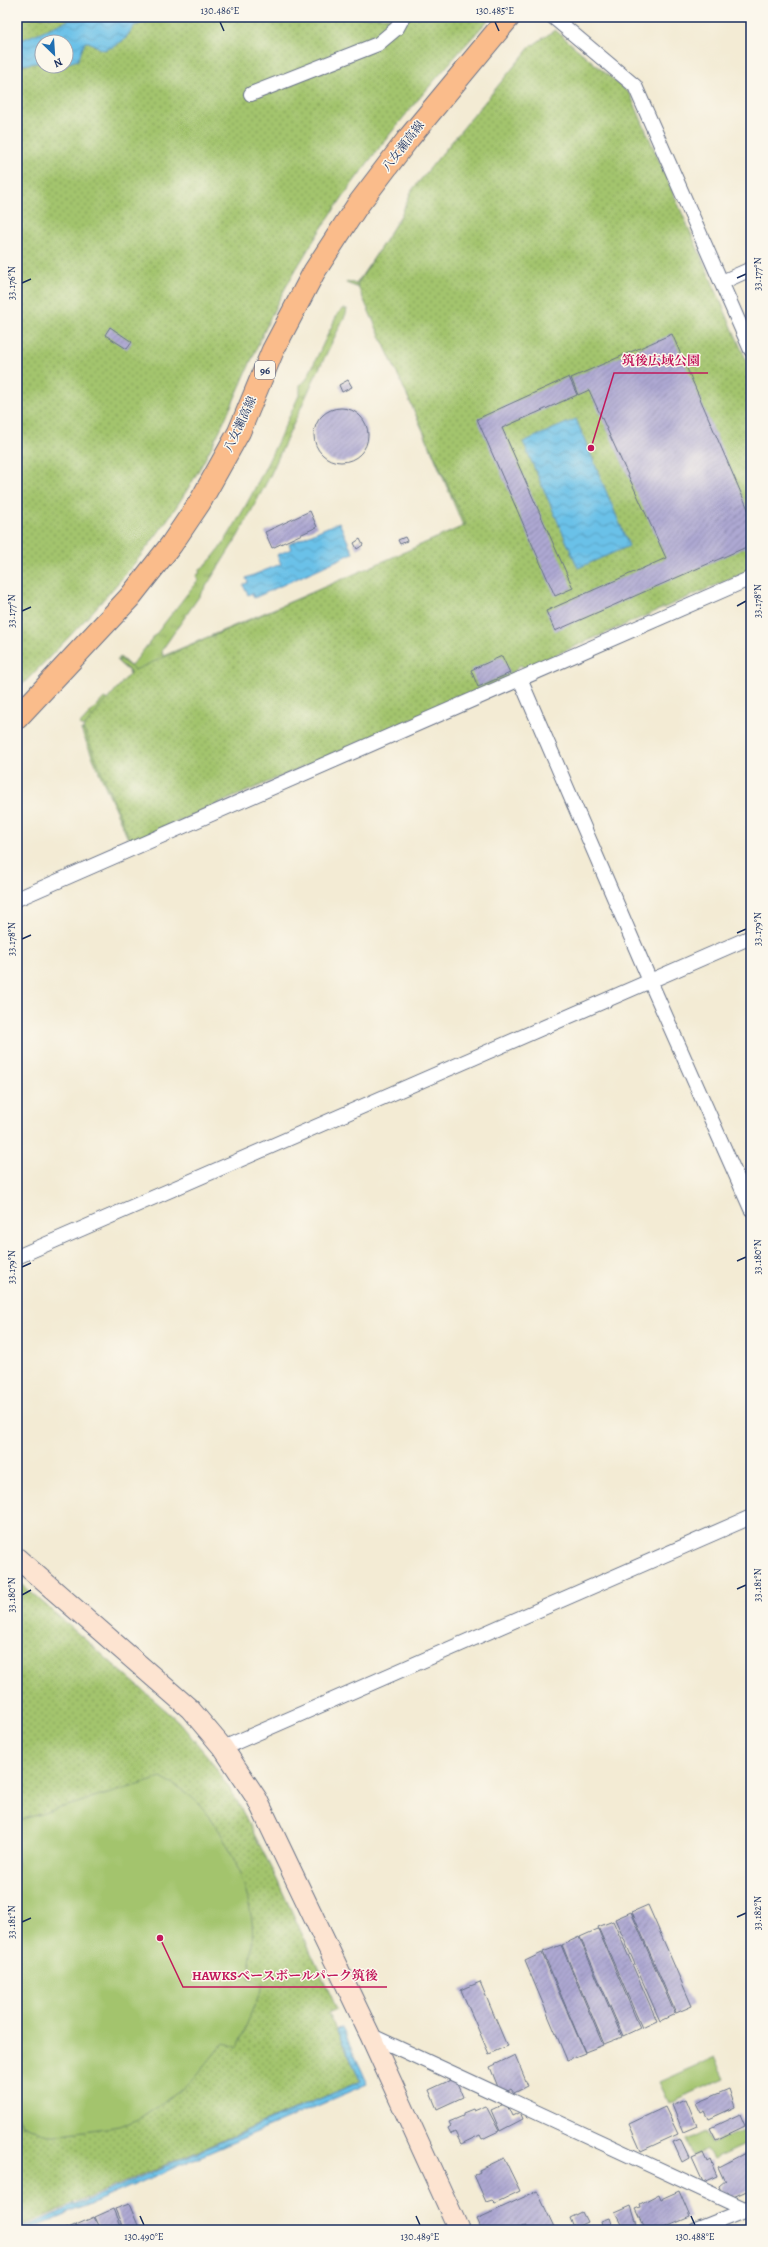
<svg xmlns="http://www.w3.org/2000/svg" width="768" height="2247" font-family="Alegreya,'Noto Serif JP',serif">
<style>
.grass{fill:url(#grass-tufts);stroke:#5f7a66}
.park{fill:url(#park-dots);stroke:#5f7a66;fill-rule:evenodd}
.garden{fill:#a3c46d;stroke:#5f7a66}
.water{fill:url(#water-waves);stroke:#4378a3}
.building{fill:url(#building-hatch)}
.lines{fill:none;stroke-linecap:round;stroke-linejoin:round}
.street-casing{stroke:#677187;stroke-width:16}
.secondary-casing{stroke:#677187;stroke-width:22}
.primary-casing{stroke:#677187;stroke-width:24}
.street{stroke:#fff;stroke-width:14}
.secondary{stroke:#fde4d1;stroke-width:20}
.primary{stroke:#fabc8b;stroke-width:22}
.ticks{fill:none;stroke:#1b2f5e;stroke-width:1.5}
.labels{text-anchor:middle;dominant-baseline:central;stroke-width:3;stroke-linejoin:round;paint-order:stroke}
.shield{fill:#fbf7ec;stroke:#5e6b89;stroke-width:1}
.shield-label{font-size:11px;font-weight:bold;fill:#1b2f5e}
.street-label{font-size:12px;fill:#1b2f5e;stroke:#fbf7ec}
.leader{fill:none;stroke:#c2185b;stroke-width:1.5}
.callout-dot{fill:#c2185b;stroke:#fbf7ec;stroke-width:1.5}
.callout-label{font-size:13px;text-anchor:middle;font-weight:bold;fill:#c2185b;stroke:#fbf7ec;stroke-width:3;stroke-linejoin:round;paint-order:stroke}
.neatline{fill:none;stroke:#1b2f5e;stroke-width:1.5}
.ticks-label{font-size:10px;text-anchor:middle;fill:#1b2f5e}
</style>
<defs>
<pattern id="grass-tufts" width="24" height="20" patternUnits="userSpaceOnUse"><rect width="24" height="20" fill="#a3c46d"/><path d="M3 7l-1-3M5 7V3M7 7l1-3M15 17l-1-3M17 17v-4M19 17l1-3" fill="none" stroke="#84a05d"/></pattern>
<pattern id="park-dots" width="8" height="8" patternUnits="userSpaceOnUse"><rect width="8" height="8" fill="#a3c46d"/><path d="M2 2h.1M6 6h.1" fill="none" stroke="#84a05d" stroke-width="1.8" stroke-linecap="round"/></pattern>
<pattern id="water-waves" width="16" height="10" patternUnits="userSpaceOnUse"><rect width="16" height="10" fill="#6bc1e8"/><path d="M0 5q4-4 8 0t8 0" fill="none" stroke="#579dbf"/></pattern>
<pattern id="building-hatch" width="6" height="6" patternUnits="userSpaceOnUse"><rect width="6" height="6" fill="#ada8d2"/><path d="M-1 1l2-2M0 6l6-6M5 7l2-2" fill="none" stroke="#8c89ae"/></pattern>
</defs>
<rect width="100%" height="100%" fill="#fbf7ec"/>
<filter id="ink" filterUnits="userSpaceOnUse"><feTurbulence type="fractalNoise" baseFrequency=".025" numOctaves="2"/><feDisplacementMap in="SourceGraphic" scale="8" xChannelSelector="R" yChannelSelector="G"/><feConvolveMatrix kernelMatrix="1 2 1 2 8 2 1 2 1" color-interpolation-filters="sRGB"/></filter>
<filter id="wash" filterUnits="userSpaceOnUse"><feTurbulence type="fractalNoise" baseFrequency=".012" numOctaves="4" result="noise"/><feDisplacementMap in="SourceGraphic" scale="16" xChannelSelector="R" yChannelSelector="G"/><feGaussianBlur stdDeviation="0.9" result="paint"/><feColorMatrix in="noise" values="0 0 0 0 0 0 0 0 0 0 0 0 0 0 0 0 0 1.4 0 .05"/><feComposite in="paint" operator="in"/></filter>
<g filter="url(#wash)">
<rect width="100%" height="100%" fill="#f3ebd4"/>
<!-- grass -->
<g class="grass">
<path d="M415,198L474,526L137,679L117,661L120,657L130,666L132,665L198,580L196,575L199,574L200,569C229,553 284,428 300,393V385L306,380L338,313L343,309H347L346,314L314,379L269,478L238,536L207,585L162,650L163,656L464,528L426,437L359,288L346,283L347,281L356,284Z"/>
<polygon points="104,698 118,705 85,727 79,725"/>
<polygon points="81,730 84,730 135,830 128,839"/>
</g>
<!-- park -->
<g class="park">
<path d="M17,17H491C415,100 342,187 287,285C276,304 267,325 258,345C235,398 212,453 180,501C134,572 76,630 17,690ZM42,42H66V66H42Z"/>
<polygon points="555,30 630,94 751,371 751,570 525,668 520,665 511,676 131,842 83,728 131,672 118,662 120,659 135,670 466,525 357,285 401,215 412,190 530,47"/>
<polygon points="17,1580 178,1721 209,1758 235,1797 271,1867 337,2009 328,2013 361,2081 17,2228"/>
</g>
<!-- garden -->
<g class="garden">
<path d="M161,1778C169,1783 178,1786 185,1792C219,1815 245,1876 251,1915C255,1936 250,1959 248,1979L263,1985L237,2048L224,2042L197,2075L183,2089L138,2119L120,2126L48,2136L23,2125L17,2116V1821Z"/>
<polygon points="715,2057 725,2078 669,2103 659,2082"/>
<polygon points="748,2128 751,2141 713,2159 707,2149 693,2155 686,2140 705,2131 711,2144"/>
</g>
<!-- water -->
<g class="water">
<polygon points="90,17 160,17 134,26 125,39 113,47 103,50 89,42 85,42 78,60 68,63 66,42 42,42 42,62 17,66 17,42 69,20 88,20"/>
<polygon points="576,419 629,546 578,568 523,442"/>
<polygon points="339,522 353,553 254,598 252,593 248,595 243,585 248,582 246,578 281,564 277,555 291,549 289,544"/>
<polygon points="342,2028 368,2084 30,2230 18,2230 361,2081 336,2029"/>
</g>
<g id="blocks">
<!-- building -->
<g class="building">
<polygon points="110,327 132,342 127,349 105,335"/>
<polygon points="672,334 751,516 751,545 555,631 546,611 666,558 589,390 578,395 571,378"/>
<polygon points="569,377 577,395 502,428 573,588 555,596 477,419"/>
<polygon points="348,380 352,387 342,392 339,385"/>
<circle cx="341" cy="435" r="27"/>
<polygon points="310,511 317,527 272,548 265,532"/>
<polygon points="405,537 407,541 400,544 398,540"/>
<polygon points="360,539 363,545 357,549 354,543"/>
<polygon points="502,656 510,673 478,687 471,670"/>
<polygon points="648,1905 692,2006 676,2013 632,1912"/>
<polygon points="631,1912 675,2014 660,2021 615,1919"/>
<polygon points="613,1921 657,2021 642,2028 598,1927"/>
<polygon points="598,1929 640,2028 623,2036 580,1937"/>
<polygon points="579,1937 622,2037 604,2044 562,1945"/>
<polygon points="561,1945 603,2045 585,2052 543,1952"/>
<polygon points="542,1953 585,2053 567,2060 525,1961"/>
<polygon points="480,1982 507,2046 489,2054 461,1990"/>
<polygon points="515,2055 528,2086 514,2093 511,2089 508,2091 498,2087 490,2067"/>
<polygon points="455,2078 463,2097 437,2109 429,2090"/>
<polygon points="729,2089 735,2107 709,2119 705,2111 701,2113 696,2103"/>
<polygon points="686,2099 697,2126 683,2132 672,2105"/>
<polygon points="506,2103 512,2116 520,2112 523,2119 500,2131 491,2110"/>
<polygon points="486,2106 499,2131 482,2139 480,2135 461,2144 455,2132 451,2134 448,2128 451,2126 449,2122 463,2116 463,2113 473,2109 474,2111"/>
<polygon points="665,2107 678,2134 641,2151 629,2124"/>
<polygon points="740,2114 745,2126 716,2140 710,2128"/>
<polygon points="680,2139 689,2158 682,2162 673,2142"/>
<polygon points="751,2150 751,2189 731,2198 728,2192 722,2194 719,2186 726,2180 724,2180 718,2167"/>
<polygon points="703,2153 707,2162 710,2160 717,2176 703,2182 692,2158"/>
<polygon points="504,2158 520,2191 495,2203 492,2200 486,2202 474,2175 480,2172 479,2170"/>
<polygon points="537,2191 554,2227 546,2230 529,2230 526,2225 516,2230 482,2230 477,2219"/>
<polygon points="679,2191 690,2217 659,2230 646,2230 636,2209 641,2207 640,2204 659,2194 661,2199"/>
<polygon points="129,2204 140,2230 124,2230 115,2209"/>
<polygon points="631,2206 638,2228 624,2230 615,2213"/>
<polygon points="113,2209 122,2230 101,2230 95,2217"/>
<polygon points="582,2212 587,2222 574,2228 570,2218"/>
<polygon points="94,2217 100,2230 79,2230 76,2225"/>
<polygon points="609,2218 613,2230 590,2230 602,2225 601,2221"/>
<polygon points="75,2225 78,2230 64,2230"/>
</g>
</g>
</g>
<g filter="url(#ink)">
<use href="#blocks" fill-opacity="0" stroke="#677187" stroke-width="1"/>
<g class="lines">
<!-- street casing -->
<g class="street-casing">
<g id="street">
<polyline points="553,17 635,86 751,350"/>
<polyline points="251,94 378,44 397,28 403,17"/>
<polyline points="722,282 751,269"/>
<polyline points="520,679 650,981 751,1209"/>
<polyline points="17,899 751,578"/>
<polyline points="17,1257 751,937"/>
<polyline points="223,1748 751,1517"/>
<polyline points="370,2035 751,2212"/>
<polyline points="696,2230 746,2210 751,2206"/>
</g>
</g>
<!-- secondary casing -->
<g class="secondary-casing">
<polyline id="secondary" points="17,1558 190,1709 223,1748 257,1799 370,2035 459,2230"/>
</g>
<!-- primary casing -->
<g class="primary-casing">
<polyline id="primary" points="17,718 130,597 171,545 200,502 239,432 273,350 314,272 357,206 408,139 509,17"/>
</g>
<!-- street -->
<use href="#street" class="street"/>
<!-- secondary -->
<use href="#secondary" class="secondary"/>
<!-- primary -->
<use href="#primary" class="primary"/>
</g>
</g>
<!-- ticks -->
<path class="ticks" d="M220,22L224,31M495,22L499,31M737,278L746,274M22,283L31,279M737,606L746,601M22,611L31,607M737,933L746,929M22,939L31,935M737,1261L746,1257M22,1267L31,1263M737,1589L746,1585M22,1595L31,1590M737,1917L746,1913M22,1922L31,1918M140,2216L144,2225M416,2216L420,2225M691,2216L695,2225"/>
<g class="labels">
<!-- shield labels -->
<rect class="shield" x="255" y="361" width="20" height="18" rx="3"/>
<g class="shield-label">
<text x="265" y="370">96</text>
</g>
<!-- street labels -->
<g class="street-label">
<text transform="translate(403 146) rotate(-52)">八女瀬高線</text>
<text transform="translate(240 424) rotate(-65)">八女瀬高線</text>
</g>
</g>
<!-- callouts -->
<path class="leader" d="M591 448L614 373H708M160 1938L183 1987H387"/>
<g class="callout-dot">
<circle cx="591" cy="448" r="4"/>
<circle cx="160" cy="1938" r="4"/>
</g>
<g class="callout-label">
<text x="661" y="365">筑後広域公園</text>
<text x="285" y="1980">HAWKSベースボールパーク筑後</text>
</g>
<!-- margin -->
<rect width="768" height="2247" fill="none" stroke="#fbf7ec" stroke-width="44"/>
<!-- north arrow -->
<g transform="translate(54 54) rotate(155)"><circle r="19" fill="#fbf7ec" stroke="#a1a7b3"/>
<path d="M0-3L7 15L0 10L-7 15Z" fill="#1f6fb2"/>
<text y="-6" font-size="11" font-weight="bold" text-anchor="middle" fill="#1b2f5e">N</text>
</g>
<rect x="22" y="22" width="724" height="2203" class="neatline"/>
<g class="ticks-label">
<text x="220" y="14">130.486°E</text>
<text x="495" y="14">130.485°E</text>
<text transform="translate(757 274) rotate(-90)" y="4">33.177°N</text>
<text transform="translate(11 283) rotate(-90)" y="4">33.176°N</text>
<text transform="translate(757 601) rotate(-90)" y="4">33.178°N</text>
<text transform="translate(11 611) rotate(-90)" y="4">33.177°N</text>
<text transform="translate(757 929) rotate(-90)" y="4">33.179°N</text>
<text transform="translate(11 939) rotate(-90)" y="4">33.178°N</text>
<text transform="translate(757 1257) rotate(-90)" y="4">33.180°N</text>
<text transform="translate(11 1267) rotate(-90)" y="4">33.179°N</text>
<text transform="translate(757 1585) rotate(-90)" y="4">33.181°N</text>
<text transform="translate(11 1595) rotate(-90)" y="4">33.180°N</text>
<text transform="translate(757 1913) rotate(-90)" y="4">33.182°N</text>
<text transform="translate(11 1922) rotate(-90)" y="4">33.181°N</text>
<text x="144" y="2240">130.490°E</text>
<text x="420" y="2240">130.489°E</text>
<text x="695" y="2240">130.488°E</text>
</g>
</svg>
